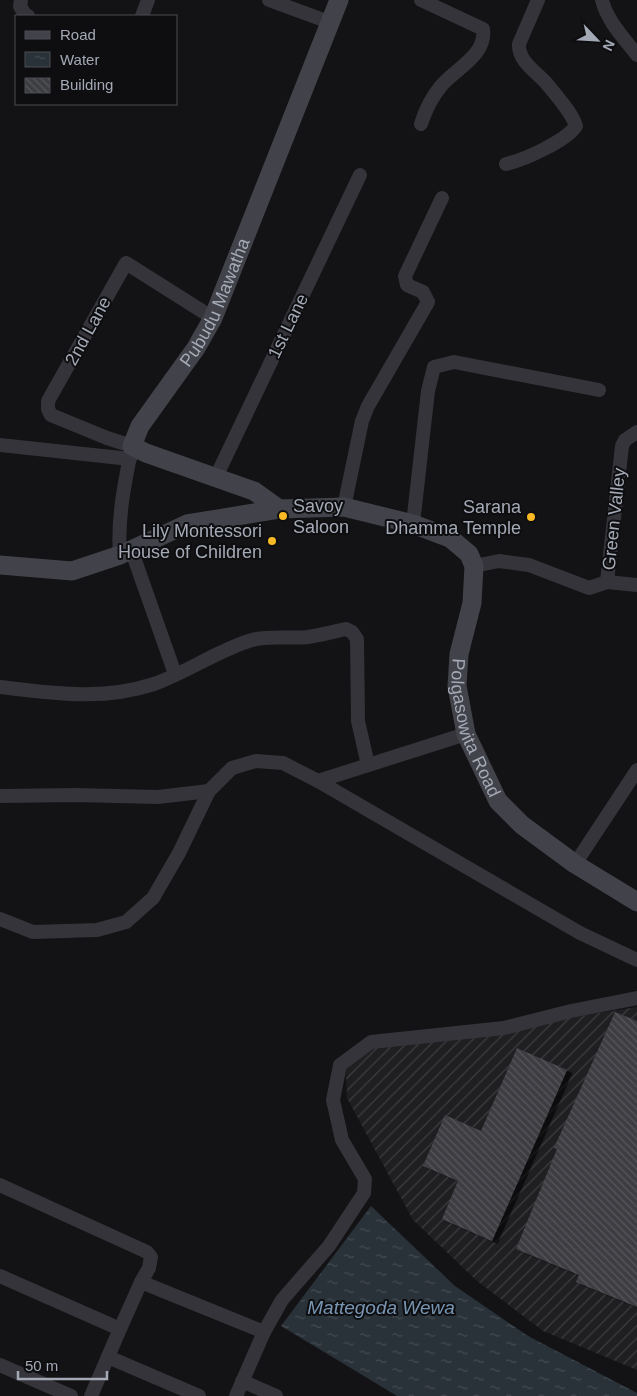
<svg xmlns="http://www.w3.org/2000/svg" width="637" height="1396" font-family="Helvetica,sans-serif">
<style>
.industrial{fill:url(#industrial-furrows)}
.water{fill:url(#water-ripples)}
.building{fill:url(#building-back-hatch);filter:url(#shadow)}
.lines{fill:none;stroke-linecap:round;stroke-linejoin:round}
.street{stroke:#34343a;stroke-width:14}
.secondary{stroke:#42434a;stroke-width:19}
.poi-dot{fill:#faba25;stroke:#0e0e10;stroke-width:2}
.labels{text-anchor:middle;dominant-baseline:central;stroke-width:4;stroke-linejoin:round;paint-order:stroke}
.street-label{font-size:18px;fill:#a4a9b6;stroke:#0e0e10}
.poi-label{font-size:18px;fill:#a4a9b6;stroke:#0e0e10;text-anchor:end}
.water-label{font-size:19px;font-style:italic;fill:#7896b3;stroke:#0e0e10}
</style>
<defs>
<pattern id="industrial-furrows" width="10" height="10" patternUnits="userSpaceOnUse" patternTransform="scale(1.25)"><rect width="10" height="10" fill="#1f1f22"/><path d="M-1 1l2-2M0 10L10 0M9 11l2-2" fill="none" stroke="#3d3d40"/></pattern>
<pattern id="water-ripples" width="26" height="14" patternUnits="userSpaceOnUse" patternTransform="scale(1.25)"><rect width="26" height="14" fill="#293139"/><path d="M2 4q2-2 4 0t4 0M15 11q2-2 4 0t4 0" fill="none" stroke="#454c53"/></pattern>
<pattern id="building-back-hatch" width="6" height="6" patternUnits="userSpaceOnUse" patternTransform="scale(1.25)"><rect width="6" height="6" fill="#3d3e42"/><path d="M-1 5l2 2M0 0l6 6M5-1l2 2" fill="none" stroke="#56575b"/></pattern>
<filter id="shadow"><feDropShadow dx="5.5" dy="3" stdDeviation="0" flood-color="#0009"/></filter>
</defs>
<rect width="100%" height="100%" fill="#131315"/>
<!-- industrial -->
<polygon class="industrial" points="637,1007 637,1370 543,1331 477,1281 413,1220 347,1098 346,1071 355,1050 454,1036"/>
<!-- water -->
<polygon class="water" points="371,1206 455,1286 528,1336 637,1393 637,1396 397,1396 281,1326"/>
<!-- building -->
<g class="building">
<polygon points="615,1012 637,1021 637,1307 576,1282 579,1275 516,1249 557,1149 554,1148"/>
<polygon points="517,1048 567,1070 492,1241 442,1219 458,1181 423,1166 445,1115 481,1131"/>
</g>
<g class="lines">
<!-- street -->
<g class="street">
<polyline points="21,0 20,6 25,15 28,16"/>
<polyline points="269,0 329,22"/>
<path d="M602,0C607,21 624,38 637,55"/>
<polyline points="142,16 148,0"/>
<path d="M421,124C425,111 432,97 441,86C455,69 487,55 483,29L421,0"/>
<path d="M506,164C524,160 566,141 576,126C572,113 556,95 547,84C537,72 518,62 519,44L538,0"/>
<polyline points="0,445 130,459"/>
<polyline points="216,477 360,175"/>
<polyline points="344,507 362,421 368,406 428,302 423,292 407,285 405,276 442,198"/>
<polyline points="413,524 428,391 434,367 454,362 599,390"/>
<polyline points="131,549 175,674"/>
<path d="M120,555C117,518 125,482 132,446L107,438L51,415L48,409V401L126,263L213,318"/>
<polyline points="474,566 499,561 529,565 589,588 607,582 637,585"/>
<polyline points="607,582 622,446 625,440 637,432"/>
<path d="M0,687C52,693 103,701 154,684C188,672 218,650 252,640C270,635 290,639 308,637C321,635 333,632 346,629L352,632L357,639L358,721L368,765"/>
<polyline points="466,734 318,781 580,933 637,960"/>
<polyline points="0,796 76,795 158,797 209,791"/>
<polyline points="575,864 637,770"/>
<polyline points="0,919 33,932 97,930 126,922 153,898 179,853 209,791 232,768 256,761 283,763 318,781"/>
<polyline points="0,1185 147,1252 151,1257 149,1268 141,1282 264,1332"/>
<polyline points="0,1276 120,1329 141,1282"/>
<polyline points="108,1357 199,1396"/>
<polyline points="0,1365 71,1396"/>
<polyline points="242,1381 276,1396"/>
<polyline points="91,1396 120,1329"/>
<polyline points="236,1396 264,1332 282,1300 329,1246 364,1193 365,1179 342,1140 333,1100 340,1065 371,1042 504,1028 571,1011 637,998"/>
</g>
<!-- secondary -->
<g class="secondary">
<path id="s1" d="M279,509L254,491L146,453L132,446L140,426L196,348L213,318L339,0"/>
<path id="s2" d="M0,565L72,571L120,555L187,524L279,509L344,507L413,524L450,538L469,554L474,566L472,603L459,654L457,686L466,734L498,801L522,825L575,864L637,902"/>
</g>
</g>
<!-- markers -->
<g class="poi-dot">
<circle cx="283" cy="516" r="5"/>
<circle cx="531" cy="517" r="5"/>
<circle cx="272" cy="541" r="5"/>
</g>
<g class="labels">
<!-- street labels -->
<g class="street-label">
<text stroke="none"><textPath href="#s1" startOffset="328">Pubudu Mawatha</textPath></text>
<text transform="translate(288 326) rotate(-64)">1st Lane</text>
<text transform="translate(88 331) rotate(-61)">2nd Lane</text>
<text transform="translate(614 519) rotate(-84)">Green Valley</text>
<text stroke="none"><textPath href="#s2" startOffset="670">Polgasowita Road</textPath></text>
</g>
<!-- poi labels -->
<g class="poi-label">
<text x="293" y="506" text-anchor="start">Savoy<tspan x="293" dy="21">Saloon</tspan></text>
<text x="521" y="507">Sarana<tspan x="521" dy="21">Dhamma Temple</tspan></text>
<text x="262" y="531">Lily Montessori<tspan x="262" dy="21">House of Children</tspan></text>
</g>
<!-- water labels -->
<g class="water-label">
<text x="381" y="1307">Mattegoda Wewa</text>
</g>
</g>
<!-- legend -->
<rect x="15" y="15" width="162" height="90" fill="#0e0e10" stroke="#4a4c52"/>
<rect x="25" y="31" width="25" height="8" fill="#42434a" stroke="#4a4c52"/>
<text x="60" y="40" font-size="15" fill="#a4a9b6">Road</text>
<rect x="25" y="52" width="25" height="15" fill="url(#water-ripples)" stroke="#4a4c52"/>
<text x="60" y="65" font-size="15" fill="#a4a9b6">Water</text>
<rect x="25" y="78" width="25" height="15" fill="url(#building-back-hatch)" stroke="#4a4c52"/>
<text x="60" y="90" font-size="15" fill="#a4a9b6">Building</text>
<!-- north arrow -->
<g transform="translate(597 40) rotate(115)" stroke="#0e0e10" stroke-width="4" paint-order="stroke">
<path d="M0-4L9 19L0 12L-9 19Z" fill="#a4a9b6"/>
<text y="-8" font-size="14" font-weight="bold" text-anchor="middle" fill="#a4a9b6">N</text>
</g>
<!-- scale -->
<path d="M18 1371v8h89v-8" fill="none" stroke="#a4a9b6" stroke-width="2.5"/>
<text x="25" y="1371" font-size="15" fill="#a4a9b6" stroke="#0e0e10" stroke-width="4" paint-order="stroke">50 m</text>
</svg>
